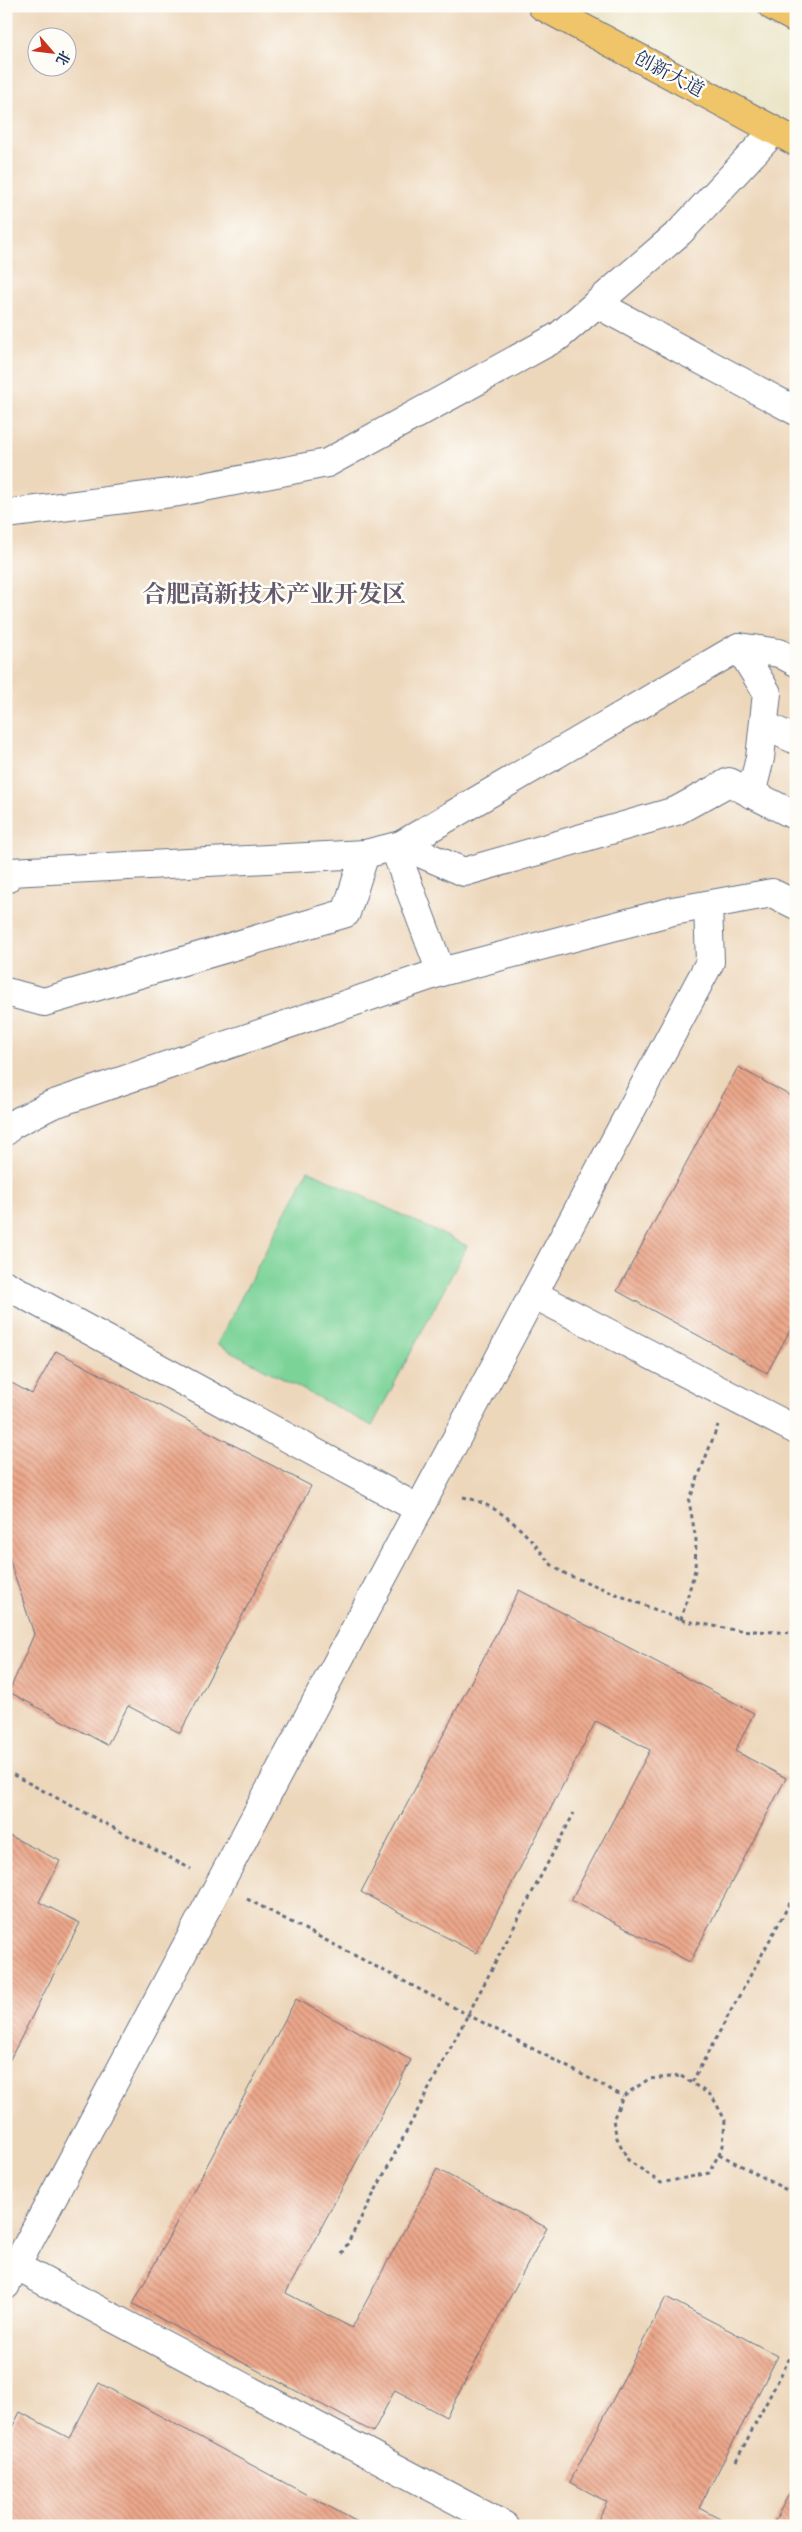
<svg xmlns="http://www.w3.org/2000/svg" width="802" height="2532" font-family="'IM FELL French Canon','Noto Serif SC',serif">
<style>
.built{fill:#edd7bb;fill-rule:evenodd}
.pitch{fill:#7cd398;stroke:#4c817b}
.building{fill:url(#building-back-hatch)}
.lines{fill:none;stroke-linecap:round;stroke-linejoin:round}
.minor-casing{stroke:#646f83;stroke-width:30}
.major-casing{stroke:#646f83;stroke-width:30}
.path{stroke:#646f83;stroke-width:3;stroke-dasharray:4 4;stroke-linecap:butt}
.minor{stroke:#fff;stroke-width:28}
.major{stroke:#f0c469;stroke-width:28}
.labels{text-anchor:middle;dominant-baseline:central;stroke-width:5;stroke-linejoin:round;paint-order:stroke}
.street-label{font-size:19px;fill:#1b2f5e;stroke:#fdfcf7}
.district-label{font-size:24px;font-weight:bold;fill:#64596d;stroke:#fdfcf7}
</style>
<defs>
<pattern id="building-back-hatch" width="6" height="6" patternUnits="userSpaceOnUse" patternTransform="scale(1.25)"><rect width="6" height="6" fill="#eca78a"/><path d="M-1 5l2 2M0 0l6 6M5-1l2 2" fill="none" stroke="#be8874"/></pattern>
</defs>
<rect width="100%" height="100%" fill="#fdfcf7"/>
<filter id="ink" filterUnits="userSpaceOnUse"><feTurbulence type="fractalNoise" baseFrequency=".02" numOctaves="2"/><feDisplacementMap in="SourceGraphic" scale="10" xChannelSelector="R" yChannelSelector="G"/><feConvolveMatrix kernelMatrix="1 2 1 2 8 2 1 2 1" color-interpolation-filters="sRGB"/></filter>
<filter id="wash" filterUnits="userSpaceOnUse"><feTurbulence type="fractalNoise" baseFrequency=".0096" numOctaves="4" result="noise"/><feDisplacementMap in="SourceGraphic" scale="20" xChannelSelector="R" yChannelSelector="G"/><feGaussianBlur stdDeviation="1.12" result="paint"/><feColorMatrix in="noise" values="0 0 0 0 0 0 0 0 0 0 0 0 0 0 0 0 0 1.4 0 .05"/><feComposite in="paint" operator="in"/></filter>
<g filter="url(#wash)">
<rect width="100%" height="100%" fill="#ebe5c8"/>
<!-- built -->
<path class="built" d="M6,6H542L796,142V2526H6ZM38,38H68V68H38Z"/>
<!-- pitch -->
<polygon class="pitch" points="308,1170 467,1246 372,1426 217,1344"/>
<g id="blocks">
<!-- building -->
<g class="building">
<polygon points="738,1067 796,1099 796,1319 767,1373 617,1291"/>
<polygon points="56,1351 311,1486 180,1733 128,1706 107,1745 9,1692 34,1634 6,1549 6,1380 32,1394"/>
<polygon points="519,1590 754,1713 735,1751 786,1778 690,1962 571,1900 650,1750 596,1721 476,1953 361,1892"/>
<polygon points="6,1834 60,1861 39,1902 80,1923 6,2067"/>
<polygon points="296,1999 411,2060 286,2293 352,2328 437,2169 547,2228 446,2417 395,2390 373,2432 133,2304"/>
<polygon points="666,2297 778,2356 699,2508 733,2526 595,2526 607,2502 570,2482"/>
<polygon points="99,2383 365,2526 6,2526 6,2439 20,2412 69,2438"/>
<polygon points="796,2481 796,2526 772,2526"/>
</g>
</g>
</g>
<g filter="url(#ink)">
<use href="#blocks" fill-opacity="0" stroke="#646f83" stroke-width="1"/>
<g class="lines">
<!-- minor casing -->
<g class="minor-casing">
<g id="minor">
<polyline points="597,304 796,411"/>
<polyline points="6,514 178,492 327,463 559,336 680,232 774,131"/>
<polyline points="739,647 767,693 760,758 751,794"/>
<polyline points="764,725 796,740"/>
<polyline points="401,845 464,872 676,811 729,782 796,816"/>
<polyline points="394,847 441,972"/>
<polyline points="6,879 10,872 365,854 401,845 739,647 779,653 796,662"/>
<polyline points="6,992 44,1002 346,913 365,854"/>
<polyline points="6,1131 11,1125 51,1105 441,972 673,911 772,893 796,905"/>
<polyline points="6,1285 419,1509"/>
<polyline points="533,1294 796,1430"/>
<polyline points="6,2261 505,2526"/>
<polyline points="6,2285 710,962 708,905"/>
</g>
</g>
<!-- major casing -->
<g class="major-casing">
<g id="major">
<polyline points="542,6 796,142"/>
<polyline points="772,6 796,19"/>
</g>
</g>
<!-- path -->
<g class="path">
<path d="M463,1497C493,1503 517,1523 536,1546C549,1561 547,1564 566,1574L681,1620L735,1630L796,1633"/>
<polyline points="681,1620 695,1570 696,1540 689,1501 718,1425"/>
<polyline points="6,1771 191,1869"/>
<polyline points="247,1899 623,2096"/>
<polygon points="681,2076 712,2096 725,2120 723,2146 709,2173 661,2183 628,2160 617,2138 613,2120 623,2096 649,2079"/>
<polyline points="692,2082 796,1892"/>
<polyline points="719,2154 796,2195"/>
<polyline points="342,2254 574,1813"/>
<polyline points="736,2461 796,2346"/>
</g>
<!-- minor -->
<use href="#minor" class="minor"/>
<!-- major -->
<use href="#major" class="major"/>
</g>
</g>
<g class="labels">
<!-- street labels -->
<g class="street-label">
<text transform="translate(669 74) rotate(28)">创新大道</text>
</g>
<!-- district labels -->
<g class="district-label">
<text x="274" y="594">合肥高新技术产业开发区</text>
</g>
</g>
<!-- margin -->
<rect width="802" height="2532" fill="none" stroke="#fdfcf7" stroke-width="25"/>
<!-- north arrow -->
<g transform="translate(52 52) rotate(118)"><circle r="24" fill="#fdfcf7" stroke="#a3aaba"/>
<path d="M0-4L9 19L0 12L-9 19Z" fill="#c8321e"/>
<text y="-8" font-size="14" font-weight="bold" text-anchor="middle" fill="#1b2f5e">北</text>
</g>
</svg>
